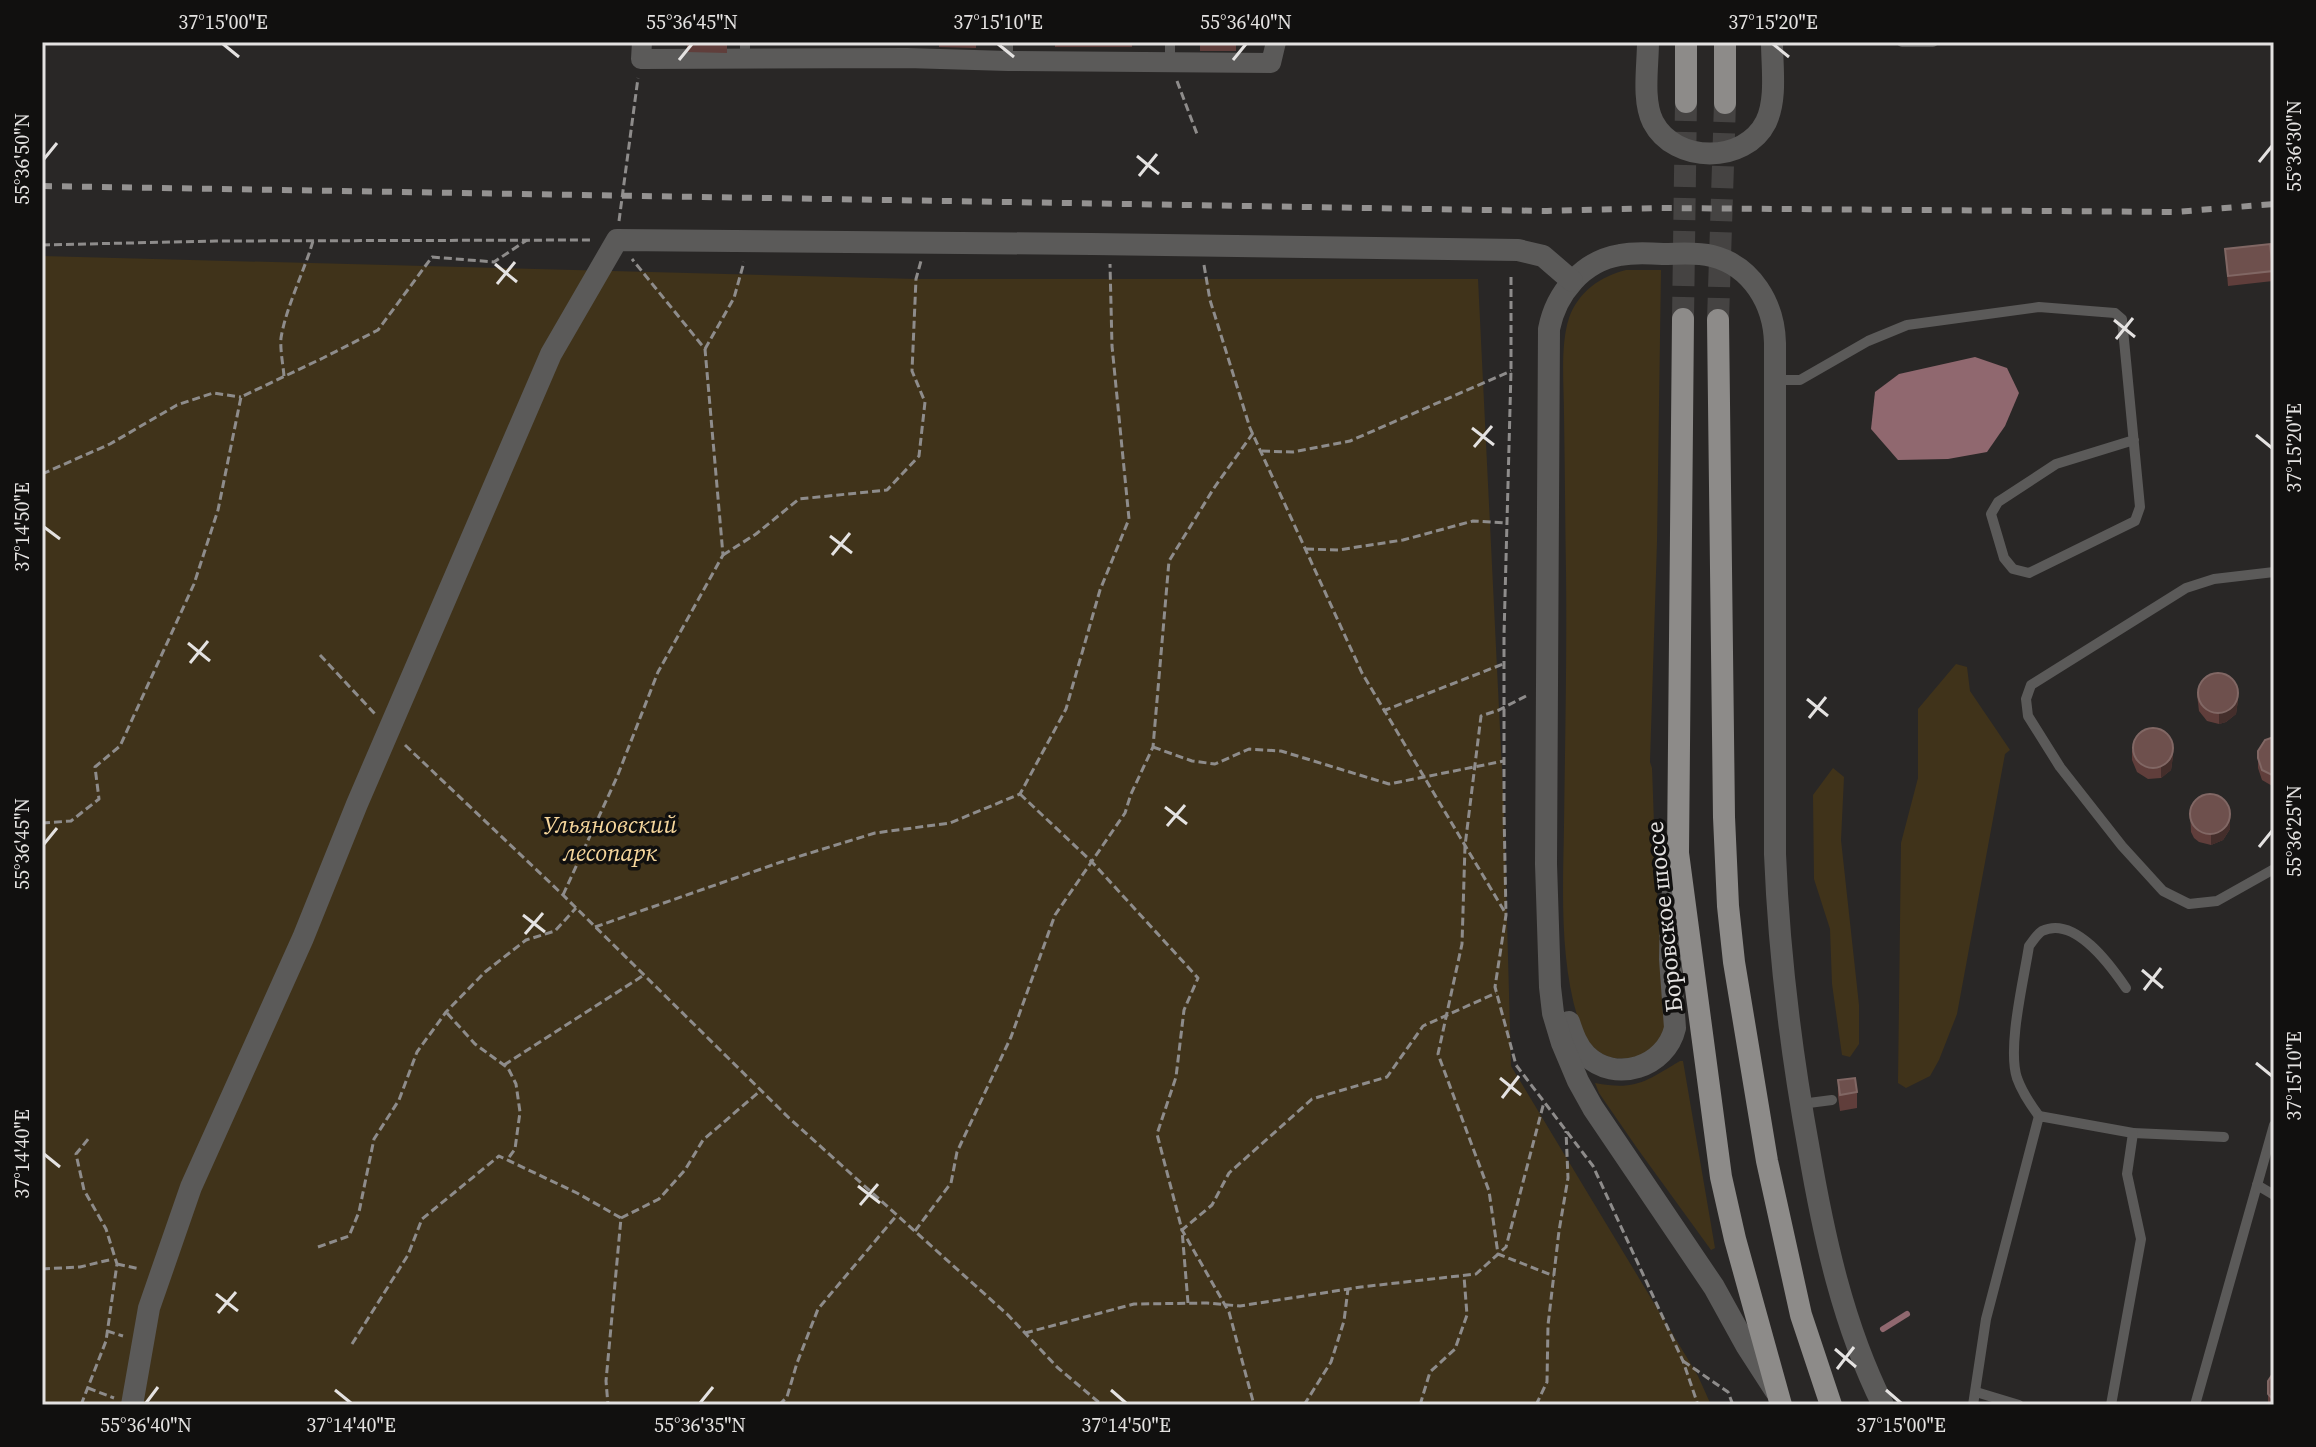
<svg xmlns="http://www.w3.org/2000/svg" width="2316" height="1447" font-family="'Source Serif 4',serif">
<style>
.green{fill:#40331a}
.water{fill:#90686f}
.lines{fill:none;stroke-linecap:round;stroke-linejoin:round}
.stream{stroke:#90686f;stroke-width:6}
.primary-tunnel{stroke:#454342;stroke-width:22;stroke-dasharray:22 11;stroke-linecap:butt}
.path{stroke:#8e8c8b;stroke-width:3;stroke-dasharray:8 4;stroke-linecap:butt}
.service{stroke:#5b5a59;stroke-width:10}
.minor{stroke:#5b5a59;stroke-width:20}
.tertiary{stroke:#5b5a59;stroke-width:22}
.primary{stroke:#8d8b89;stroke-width:22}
.rail{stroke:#949291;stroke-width:6;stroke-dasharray:10 10;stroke-linecap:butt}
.wall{fill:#603e3b}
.shaded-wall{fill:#442e2b}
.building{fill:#6e504d;stroke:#816764;stroke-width:2}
.ticks{fill:none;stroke:#e4e2e1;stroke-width:3}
.labels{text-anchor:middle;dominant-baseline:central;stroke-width:7;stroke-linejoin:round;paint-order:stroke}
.park-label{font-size:24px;font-style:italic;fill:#f6d69c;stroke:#11100f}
.street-label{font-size:24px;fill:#e4e2e1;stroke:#11100f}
.neatline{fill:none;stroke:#e4e2e1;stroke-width:3}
.ticks-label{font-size:20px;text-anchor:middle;fill:#e4e2e1}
</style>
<rect width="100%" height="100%" fill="#292726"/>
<!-- green -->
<g class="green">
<polygon points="42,256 916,279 1478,279 1504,811 1511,1066 1698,1376 1711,1405 42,1405"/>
<path d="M1626,270H1661L1657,542L1650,762L1652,768C1654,818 1655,869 1659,919C1661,947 1665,975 1665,1003C1665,1011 1666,1020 1665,1028C1659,1053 1629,1064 1607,1056C1593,1051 1585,1037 1580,1025C1559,962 1563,891 1564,826C1565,742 1567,657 1566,572C1565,520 1565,467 1564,415C1564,386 1560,345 1569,318C1578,292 1601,276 1626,270Z"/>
<polygon points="1956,664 1967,667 1970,691 2010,750 2005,754 1957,1014 1939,1060 1930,1076 1906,1088 1898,1083 1901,843 1918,778 1918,709"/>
<polygon points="1833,768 1844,777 1841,840 1859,1005 1859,1044 1850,1057 1842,1055 1832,984 1830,929 1814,879 1813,795"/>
<path d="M1680,1061H1683L1715,1248L1711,1250L1637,1148L1599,1093L1595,1083C1636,1091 1646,1081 1680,1061Z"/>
</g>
<!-- water -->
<polygon class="water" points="1975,357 2007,368 2019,393 2005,426 1987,452 1948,459 1898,460 1871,429 1875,392 1899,374"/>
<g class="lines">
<!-- stream -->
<polyline class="stream" points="1883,1329 1907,1314"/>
<!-- primary-tunnel -->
<g class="primary-tunnel">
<polyline points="1683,319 1686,102"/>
<polyline points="1718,320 1725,103"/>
</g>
<!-- path -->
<g class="path">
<polyline points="1177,81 1197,134"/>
<polyline points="619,221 638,78"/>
<polyline points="42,245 216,241 593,240"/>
<polyline points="1204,265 1210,300 1250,428 1362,673 1506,914"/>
<polyline points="1511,277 1511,371 1504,635 1504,811 1506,915 1495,987 1516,1065 1593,1166 1683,1361 1698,1405"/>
<polyline points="705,349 734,298 744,262"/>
<path d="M284,376C283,364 280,350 281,338C286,307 304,272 313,241"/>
<polyline points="1262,451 1293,452 1350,441 1511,371"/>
<polyline points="42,474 110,444 177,405 213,393 241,397"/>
<polyline points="1306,549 1338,550 1403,540 1473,521 1507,523"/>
<polyline points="723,555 756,534 799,499 887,490 919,456 925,402 912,371 916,279 921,261"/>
<polyline points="320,655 375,714"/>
<polyline points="1526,696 1499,710 1481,716 1465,846 1462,944 1438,1054 1489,1191 1498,1254 1554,1276"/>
<polyline points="1383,711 1503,664"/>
<polyline points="405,745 563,895 789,1118 1008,1315 1057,1367 1102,1405"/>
<polyline points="1153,747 1192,761 1215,764 1249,749 1281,751 1389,784 1504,761"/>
<polyline points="1020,794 1092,862 1198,978 1184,1010 1176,1077 1157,1134 1182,1230 1229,1312 1254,1405"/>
<polyline points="42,823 71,821 99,799 95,767 120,746 194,584 218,510 241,397 323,358 378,330 432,257 494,262 527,240"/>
<polyline points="563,895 617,777 658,672 723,555 705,349 632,259"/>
<polyline points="595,927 784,861 875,833 950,823 1020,794 1066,709 1100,590 1129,519 1112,346 1110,264"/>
<polyline points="447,1013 475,1044 508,1068 516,1084 520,1112 515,1149 507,1160"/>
<polyline points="504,1065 644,975"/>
<polyline points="621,1218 659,1199 685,1170 703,1140 760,1091"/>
<polyline points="915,1231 951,1183 957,1152 1011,1037 1055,915 1125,813 1131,794 1153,747 1169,561 1214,488 1253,433"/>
<polyline points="318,1247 349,1236 359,1212 374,1139 399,1100 417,1052 446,1012 485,972 526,940 555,931 576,908"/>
<polyline points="117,1264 140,1269"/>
<polyline points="42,1269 80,1267 113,1259"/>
<polyline points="1188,1303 1182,1230 1212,1205 1229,1173 1312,1099 1387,1077 1423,1026 1496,993"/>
<polyline points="107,1331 123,1336"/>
<polyline points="1025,1333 1134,1304 1207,1303 1240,1306 1361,1287 1476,1274 1506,1247 1544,1102"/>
<polyline points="352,1344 408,1255 422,1219 499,1156 577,1193 621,1218 606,1381 608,1405"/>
<polyline points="1683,1361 1728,1392 1733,1405"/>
<polyline points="88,1388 114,1398"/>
<polyline points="81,1405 106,1341 117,1264 106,1229 84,1190 76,1154 89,1138"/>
<polyline points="779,1405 787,1397 797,1363 818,1309 897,1215"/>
<polyline points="1304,1405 1331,1362 1344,1321 1348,1289"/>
<polyline points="1420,1405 1430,1372 1455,1349 1467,1315 1464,1276"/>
<polyline points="1536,1405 1547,1382 1548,1325 1559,1231 1568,1178 1566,1131"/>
</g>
<!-- service -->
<g class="service">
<polyline points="1902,42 1933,42"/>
<polyline points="745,59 745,42"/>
<polyline points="1008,61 1008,42"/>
<polyline points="1170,63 1170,42"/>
<polyline points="1775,380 1800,380 1868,341 1907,325 2039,307 2115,313 2122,319 2140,507 2135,521 2029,573 2013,569 2004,558 1991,514 1998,502 2056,464 2134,440"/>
<polyline points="2274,572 2214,579 2186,588 2031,685 2026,699 2028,716 2060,767 2122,846 2163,891 2189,904 2217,901 2274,869"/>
<polyline points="1801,1104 1832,1100"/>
<path d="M2039,1116C2030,1104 2022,1092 2017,1078C2007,1047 2024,979 2029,946C2033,941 2037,934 2042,931C2075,915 2111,966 2126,988"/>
<polyline points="2133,1133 2224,1137"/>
<polyline points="2257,1185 2274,1195"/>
<polyline points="1976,1392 2019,1405"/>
<polyline points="1973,1405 1986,1319 2039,1116 2133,1133 2127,1174 2141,1239 2111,1405"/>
<polyline points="2195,1405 2274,1125"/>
</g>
<!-- minor -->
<polyline class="minor" points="642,42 641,59 907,58 1008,61 1271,63 1276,42"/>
<!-- tertiary -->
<g class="tertiary">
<path d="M1648,42C1648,66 1642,100 1653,122C1675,164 1745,164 1766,122C1777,99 1772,67 1772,42"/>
<path d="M1569,1022C1573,1034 1577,1046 1586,1055C1615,1084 1666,1067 1675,1028L1670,959L1671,909L1676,866"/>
<path d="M1775,1390L1746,1345L1714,1287L1593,1108L1578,1081L1562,1043L1553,1013L1550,987L1546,864L1549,329C1556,293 1583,261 1620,255C1634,252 1649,253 1663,254C1679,254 1696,252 1712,256C1752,266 1774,304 1775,343V854C1779,954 1791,1052 1809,1150C1824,1237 1843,1325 1883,1405"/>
<polyline points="132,1405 149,1308 191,1187 303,938 357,804 551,354 617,240 1092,244 1518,250 1543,256 1572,281"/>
</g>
<!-- primary -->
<g class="primary">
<polyline points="1686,102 1686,42"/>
<polyline points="1725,103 1725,42"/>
<polyline points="1683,319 1678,853 1721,1177 1735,1239 1781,1405"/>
<polyline points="1718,320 1724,817 1728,906 1734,962 1767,1161 1801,1315 1831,1405"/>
</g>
<!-- rail -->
<polyline class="rail" points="42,186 1547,211 1658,208 2175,212 2274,204"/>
</g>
<!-- wall -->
<g class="wall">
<polygon points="687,42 727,42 727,53 687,52"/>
<polygon points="939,42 976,42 976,48 939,47"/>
<rect x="1055" y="42" width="77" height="5"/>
<rect x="1200" y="42" width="36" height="9"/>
<polygon points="2225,249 2273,271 2273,281 2228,286"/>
<polygon points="2197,694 2238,700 2236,714 2226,722 2219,724 2207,721 2199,711"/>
<polygon points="2274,737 2274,787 2262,780 2258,768 2258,758"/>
<polygon points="2132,750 2173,756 2171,770 2161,778 2148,779 2137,772 2132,760"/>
<polygon points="2190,809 2230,829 2223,840 2211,845 2199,842 2194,838 2191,832"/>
<polygon points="1838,1080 1857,1092 1857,1108 1840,1111 1838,1096"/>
<polygon points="2274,1372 2274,1405 2268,1405 2268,1381"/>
</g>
<!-- shaded-wall -->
<g class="shaded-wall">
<polygon points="2238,690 2238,700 2236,714 2226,722 2219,724 2219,713"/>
<polygon points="2173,745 2173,756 2171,770 2161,778 2161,767"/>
<polygon points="2230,811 2230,829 2223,840 2211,845 2211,835"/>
</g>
<!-- building -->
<g class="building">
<polygon points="2270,244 2273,271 2228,276 2225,249"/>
<circle cx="2218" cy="693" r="20"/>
<circle cx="2153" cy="748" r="20"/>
<polygon points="2274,737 2274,776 2262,770 2258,758 2258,751 2265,740"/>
<circle cx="2210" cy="814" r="20"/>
<polygon points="1855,1078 1857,1092 1840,1095 1838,1080"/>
<polygon points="2274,1372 2274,1401 2268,1394 2268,1381"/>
</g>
<!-- ticks -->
<path class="ticks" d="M223,44L239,57M998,44L1014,57M1773,44L1789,57M679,60L692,44M1233,60L1246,44M1137,156L1159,174M44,159L57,143M2259,162L2272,146M1139,176L1157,154M495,264L517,282M497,284L515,262M2114,320L2135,337M2116,339L2133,318M1472,428L1494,445M2256,435L2272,448M1474,447L1492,426M44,527L60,539M830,536L852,553M832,555L850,533M188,643L210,661M190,663L208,641M1807,699L1828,716M1809,718L1826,697M1165,807L1187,824M1167,826L1185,805M44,844L57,828M2259,847L2272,831M523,915L545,932M525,934L543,913M2142,970L2163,988M2144,990L2161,968M2256,1063L2272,1076M1500,1078L1521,1095M1502,1098L1519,1076M44,1154L60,1167M858,1186L880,1203M860,1205L878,1184M216,1294L238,1311M218,1313L236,1292M1835,1349L1856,1367M1837,1369L1854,1347M335,1390L351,1403M1111,1390L1126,1403M1886,1390L1901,1403M146,1403L158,1387M700,1403L713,1387"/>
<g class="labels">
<!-- park labels -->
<g class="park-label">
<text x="610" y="824">Ульяновский<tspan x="610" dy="28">лесопарк</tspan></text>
</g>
<!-- street labels -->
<g class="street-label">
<text transform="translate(1664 917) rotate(-96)">Боровское шоссе</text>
</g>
</g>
<!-- border -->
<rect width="2316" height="1447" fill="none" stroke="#11100f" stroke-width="88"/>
<rect x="44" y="44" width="2228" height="1359" class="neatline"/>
<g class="ticks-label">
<text x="223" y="29">37°15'00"E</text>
<text x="692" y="29">55°36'45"N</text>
<text x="998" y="29">37°15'10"E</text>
<text x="1246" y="29">55°36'40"N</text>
<text x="1773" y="29">37°15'20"E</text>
<text transform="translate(2294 146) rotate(-90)" y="7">55°36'30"N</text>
<text transform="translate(22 159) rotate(-90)" y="7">55°36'50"N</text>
<text transform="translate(2294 448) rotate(-90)" y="7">37°15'20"E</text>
<text transform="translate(22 527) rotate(-90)" y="7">37°14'50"E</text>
<text transform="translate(2294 831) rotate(-90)" y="7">55°36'25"N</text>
<text transform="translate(22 844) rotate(-90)" y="7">55°36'45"N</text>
<text transform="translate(2294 1076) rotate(-90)" y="7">37°15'10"E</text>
<text transform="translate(22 1154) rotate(-90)" y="7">37°14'40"E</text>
<text x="146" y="1432">55°36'40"N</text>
<text x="351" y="1432">37°14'40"E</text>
<text x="700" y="1432">55°36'35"N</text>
<text x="1126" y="1432">37°14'50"E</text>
<text x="1901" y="1432">37°15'00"E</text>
</g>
</svg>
